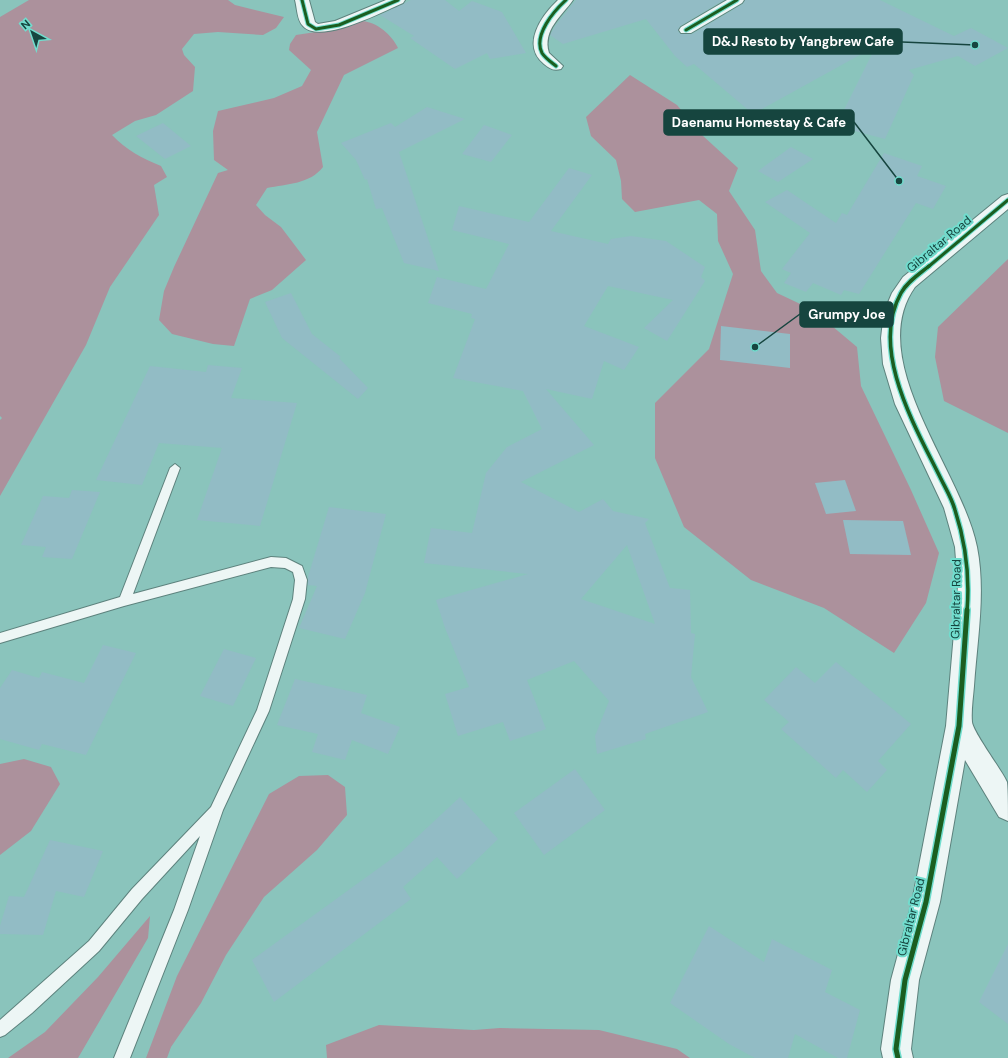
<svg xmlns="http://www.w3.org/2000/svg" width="1008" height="1058" font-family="'DM Sans',sans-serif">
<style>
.forest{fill:#ac919c}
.building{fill:#92bcc5;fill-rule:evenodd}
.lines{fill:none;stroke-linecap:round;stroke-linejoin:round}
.lane-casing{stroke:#5d827d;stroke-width:2}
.street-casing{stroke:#5d827d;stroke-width:2}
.secondary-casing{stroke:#5d827d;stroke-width:2}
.lane{fill:#edf6f5;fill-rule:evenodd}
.street{fill:#edf6f5;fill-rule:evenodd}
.secondary{fill:#edf6f5;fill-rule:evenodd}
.cycleway-far2-casing{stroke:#71ddce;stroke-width:5}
.cycleway-far1-casing{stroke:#71ddce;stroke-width:6}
.cycleway-casing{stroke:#71ddce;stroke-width:8}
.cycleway-far2{stroke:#1b5e20;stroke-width:3}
.cycleway-far1{stroke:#1b5e20;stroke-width:3.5}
.cycleway{stroke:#1b5e20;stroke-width:5}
.labels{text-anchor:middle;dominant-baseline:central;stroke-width:4;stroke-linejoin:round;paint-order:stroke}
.street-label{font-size:12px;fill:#16453f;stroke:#71ddce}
.leader{fill:none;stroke:#16453f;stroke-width:1.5}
.callout-dot{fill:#16453f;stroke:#71ddce;stroke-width:1.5}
.callout{fill:#16453f;stroke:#16453f;stroke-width:1.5}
.callout-label{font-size:13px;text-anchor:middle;font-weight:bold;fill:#fff}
</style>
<rect width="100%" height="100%" fill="#8ac4bc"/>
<!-- forest -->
<g class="forest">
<path d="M29,0H228L235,5L284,17L276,28L263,35L218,32L194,34L182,49L184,55L195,67L193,91L156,115L135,121L112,135C126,150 142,158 161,166L167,177L154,185L159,215L110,287L86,345L0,496V420L2,418L0,416V17Z"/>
<path d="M362,21C377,22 392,35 398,48L344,75L317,132L323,167C310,184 287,184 267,188L256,205L265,215L281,227L306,260L272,290L250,299L234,346L213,344L172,334L159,320L164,291L174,267L218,173L228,170L214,160L213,131L218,111L274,98L302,86L311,70L289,50L290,44L296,35L342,28Z"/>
<polygon points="630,75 677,105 702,135 738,168 729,191 755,230 761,271 777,293 813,310 857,347 861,386 911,490 939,553 926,603 894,653 824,608 751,580 684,527 655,458 655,403 709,349 733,274 718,241 717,214 699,200 635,212 622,199 621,181 616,160 591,136 586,117"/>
<polygon points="1008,259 1008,433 944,401 935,357 938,327"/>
<polygon points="24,759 51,767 60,784 31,831 0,855 0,764"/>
<polygon points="328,775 345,787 347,815 317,850 264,897 226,955 201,1003 171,1047 167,1058 146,1058 177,976 269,794 299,776"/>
<polygon points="150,916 148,938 78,1058 8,1058 45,1032 98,977"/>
<polygon points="379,1025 474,1030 500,1028 599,1030 677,1049 690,1058 327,1058 326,1045"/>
</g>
<!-- building -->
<g class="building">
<polygon points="411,0 445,0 459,11 472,1 502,12 526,53 490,59 487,53 455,69 410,38 414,36 380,15"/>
<polygon points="576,0 724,0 680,26 678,31 681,34 692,34 743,4 745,0 880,0 954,36 971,28 1008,48 975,66 958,56 909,70 914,75 885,139 836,126 876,46 753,114 694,64 687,67 675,56 646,19 563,44 550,35 556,25"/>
<polygon points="427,107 465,119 399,152 439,271 404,263 382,208 376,209 367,179 365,180 356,160 341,143 391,123 395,127"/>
<polygon points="163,123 191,146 165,159 136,136"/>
<polygon points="484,125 512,135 491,162 462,154"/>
<polygon points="791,147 813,159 778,182 758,171"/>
<polygon points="884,153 922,166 917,176 946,186 933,209 916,203 859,294 844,290 841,295 813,283 806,292 784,283 791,273 782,269 810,233 765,202 787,190 836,223 842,213 847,215"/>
<path d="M569,168L592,175L551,231L608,244L611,239L631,236L666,241L705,267L701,277L705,281L667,341L644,328L673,300L608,286L584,326L639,347L624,370L604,361L592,399L546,389L594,445L521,482L579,512L603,499L613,511L649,519L645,523L670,588L690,590L691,633L695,634L691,677L708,712L645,734L646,739L597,754L595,736L609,701L574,661L527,680L546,729L510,741L503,722L458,736L445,694L469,687L445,628L436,600L528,574L424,563L431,528L472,533L486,473L507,447L542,429L523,391L453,378L475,319L471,318L472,314L428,303L437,277L486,289L509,244L452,230L459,206L529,222ZM627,545L655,624L581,599Z"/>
<polygon points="291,293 312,334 341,357 339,358 368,388 358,399 282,338 265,302"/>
<polygon points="721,326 790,334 790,368 720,360"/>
<polygon points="208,365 242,368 231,398 297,403 260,526 197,520 222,448 159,443 142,485 96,480 150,366 206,372"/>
<polygon points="845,480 856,511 826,514 815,483"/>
<polygon points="72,490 100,492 72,559 42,557 46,547 21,545 43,496 69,498"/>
<polygon points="329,507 386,514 365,593 345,639 299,628 317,586 308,585 308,577"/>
<polygon points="843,520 903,521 911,555 850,554"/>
<polygon points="103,645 136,653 86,755 42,744 39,750 0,739 0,688 12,670 39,678 42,672 84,683"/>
<polygon points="224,649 256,658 233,706 200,696"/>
<polygon points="836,662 911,724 878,761 887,770 867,792 843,770 836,778 781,729 789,722 764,700 796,667 815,683"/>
<polygon points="295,679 367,695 361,713 400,727 388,754 352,740 345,760 312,752 318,734 277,725"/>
<polygon points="575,769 605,810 544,855 514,813"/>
<polygon points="460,797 498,839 457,879 437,857 403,887 411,899 274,1002 252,960 401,852"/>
<polygon points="50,840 103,851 84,897 56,891 43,935 0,934 0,926 9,896 24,897"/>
<polygon points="709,926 764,962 772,939 832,970 825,992 860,1010 847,1058 838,1058 795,1034 788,1058 755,1058 729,1044 670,1003"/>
<polygon points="1008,944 1008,1024 979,1002"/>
</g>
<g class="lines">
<!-- lane casing -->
<g class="lane-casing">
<polygon id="lane" points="175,464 180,468 133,594 271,557 286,558 302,566 307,580 305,599 269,711 223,810 188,910 130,1058 114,1058 174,910 200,836 142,899 99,951 32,1013 5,1035 0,1037 0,1020 89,941 132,889 211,807 257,710 293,599 295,580 293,572 285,568 271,567 124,606 0,643 0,633 120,597 170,468"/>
</g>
<!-- street casing -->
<g class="street-casing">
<g id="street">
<path d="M295,0H309L315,22L318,24L335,21L386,0H405L403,3C382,12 320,45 303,26C297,21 297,7 295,0Z"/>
<path d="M558,0H573C562,16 542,30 549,53L563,66L561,69C554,71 550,69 544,64C521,45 541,16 558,0Z"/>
<polygon points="727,0 744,0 742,3 691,33 681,33 679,30 681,27"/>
</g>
</g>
<!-- secondary casing -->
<g class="secondary-casing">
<path id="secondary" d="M1008,194V209L915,287C863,360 962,471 977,547C986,592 977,641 974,686C973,698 971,711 972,722C973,732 1001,769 1007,782C1008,790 1008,812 1008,821L999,817L965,760L940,902L919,980L911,1049L913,1058H883L881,1049L891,980L912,902L946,726L958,586L955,547L944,508L895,404L883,364L881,338L884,312L892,293L903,277L1002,196Z"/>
</g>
<!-- lane -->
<use href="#lane" class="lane"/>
<!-- street -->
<use href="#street" class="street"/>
<!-- secondary -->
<use href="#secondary" class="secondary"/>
<!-- cycleway-far2 casing -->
<g class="cycleway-far2-casing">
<g id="cycleway-far2">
<polyline points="302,0 308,24 316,29 339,25 398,0"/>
<polyline points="686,30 737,0"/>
<path d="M556,66C551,62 545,58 542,53C533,35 554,11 566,0"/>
<polyline points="928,267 1008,200"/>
</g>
</g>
<!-- cycleway-far1 casing -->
<g class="cycleway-far1-casing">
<path id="cycleway-far1" d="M929,266C919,274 907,282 901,293C869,350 916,428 941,479C946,489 952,499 955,510C966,544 970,576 967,611"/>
</g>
<!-- cycleway casing -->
<g class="cycleway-casing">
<polyline id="cycleway" points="898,1058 896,1049 905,980 926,902 959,726 967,610"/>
</g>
<!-- cycleway-far2 -->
<use href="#cycleway-far2" class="cycleway-far2"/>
<!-- cycleway-far1 -->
<use href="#cycleway-far1" class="cycleway-far1"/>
<!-- cycleway -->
<use href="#cycleway" class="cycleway"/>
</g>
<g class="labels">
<!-- street labels -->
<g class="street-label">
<text transform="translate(939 244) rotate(-40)">Gibraltar Road</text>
<text transform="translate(956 599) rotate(-89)">Gibraltar Road</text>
<text transform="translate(911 917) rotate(-76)">Gibraltar Road</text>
</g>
</g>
<!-- callouts -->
<path class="leader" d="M975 45L902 42M899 181L854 122M755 347L800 314"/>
<g class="callout-dot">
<circle cx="975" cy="45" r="4"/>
<circle cx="899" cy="181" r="4"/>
<circle cx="755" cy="347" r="4"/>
</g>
<g class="callout">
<rect x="704" y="29" width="198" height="25" rx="4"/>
<rect x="664" y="110" width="190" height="25" rx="4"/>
<rect x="800" y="302" width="93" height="25" rx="4"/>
</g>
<g class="callout-label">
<text x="803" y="46">D&amp;J Resto by Yangbrew Cafe</text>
<text x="759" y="127">Daenamu Homestay &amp; Cafe</text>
<text x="847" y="319">Grumpy Joe</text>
</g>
<!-- north arrow -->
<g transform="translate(32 32) rotate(320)" stroke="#71ddce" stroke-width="3" paint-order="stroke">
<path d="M0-3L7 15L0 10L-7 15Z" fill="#16453f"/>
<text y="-6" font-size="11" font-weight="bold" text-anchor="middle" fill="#16453f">N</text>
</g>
</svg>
